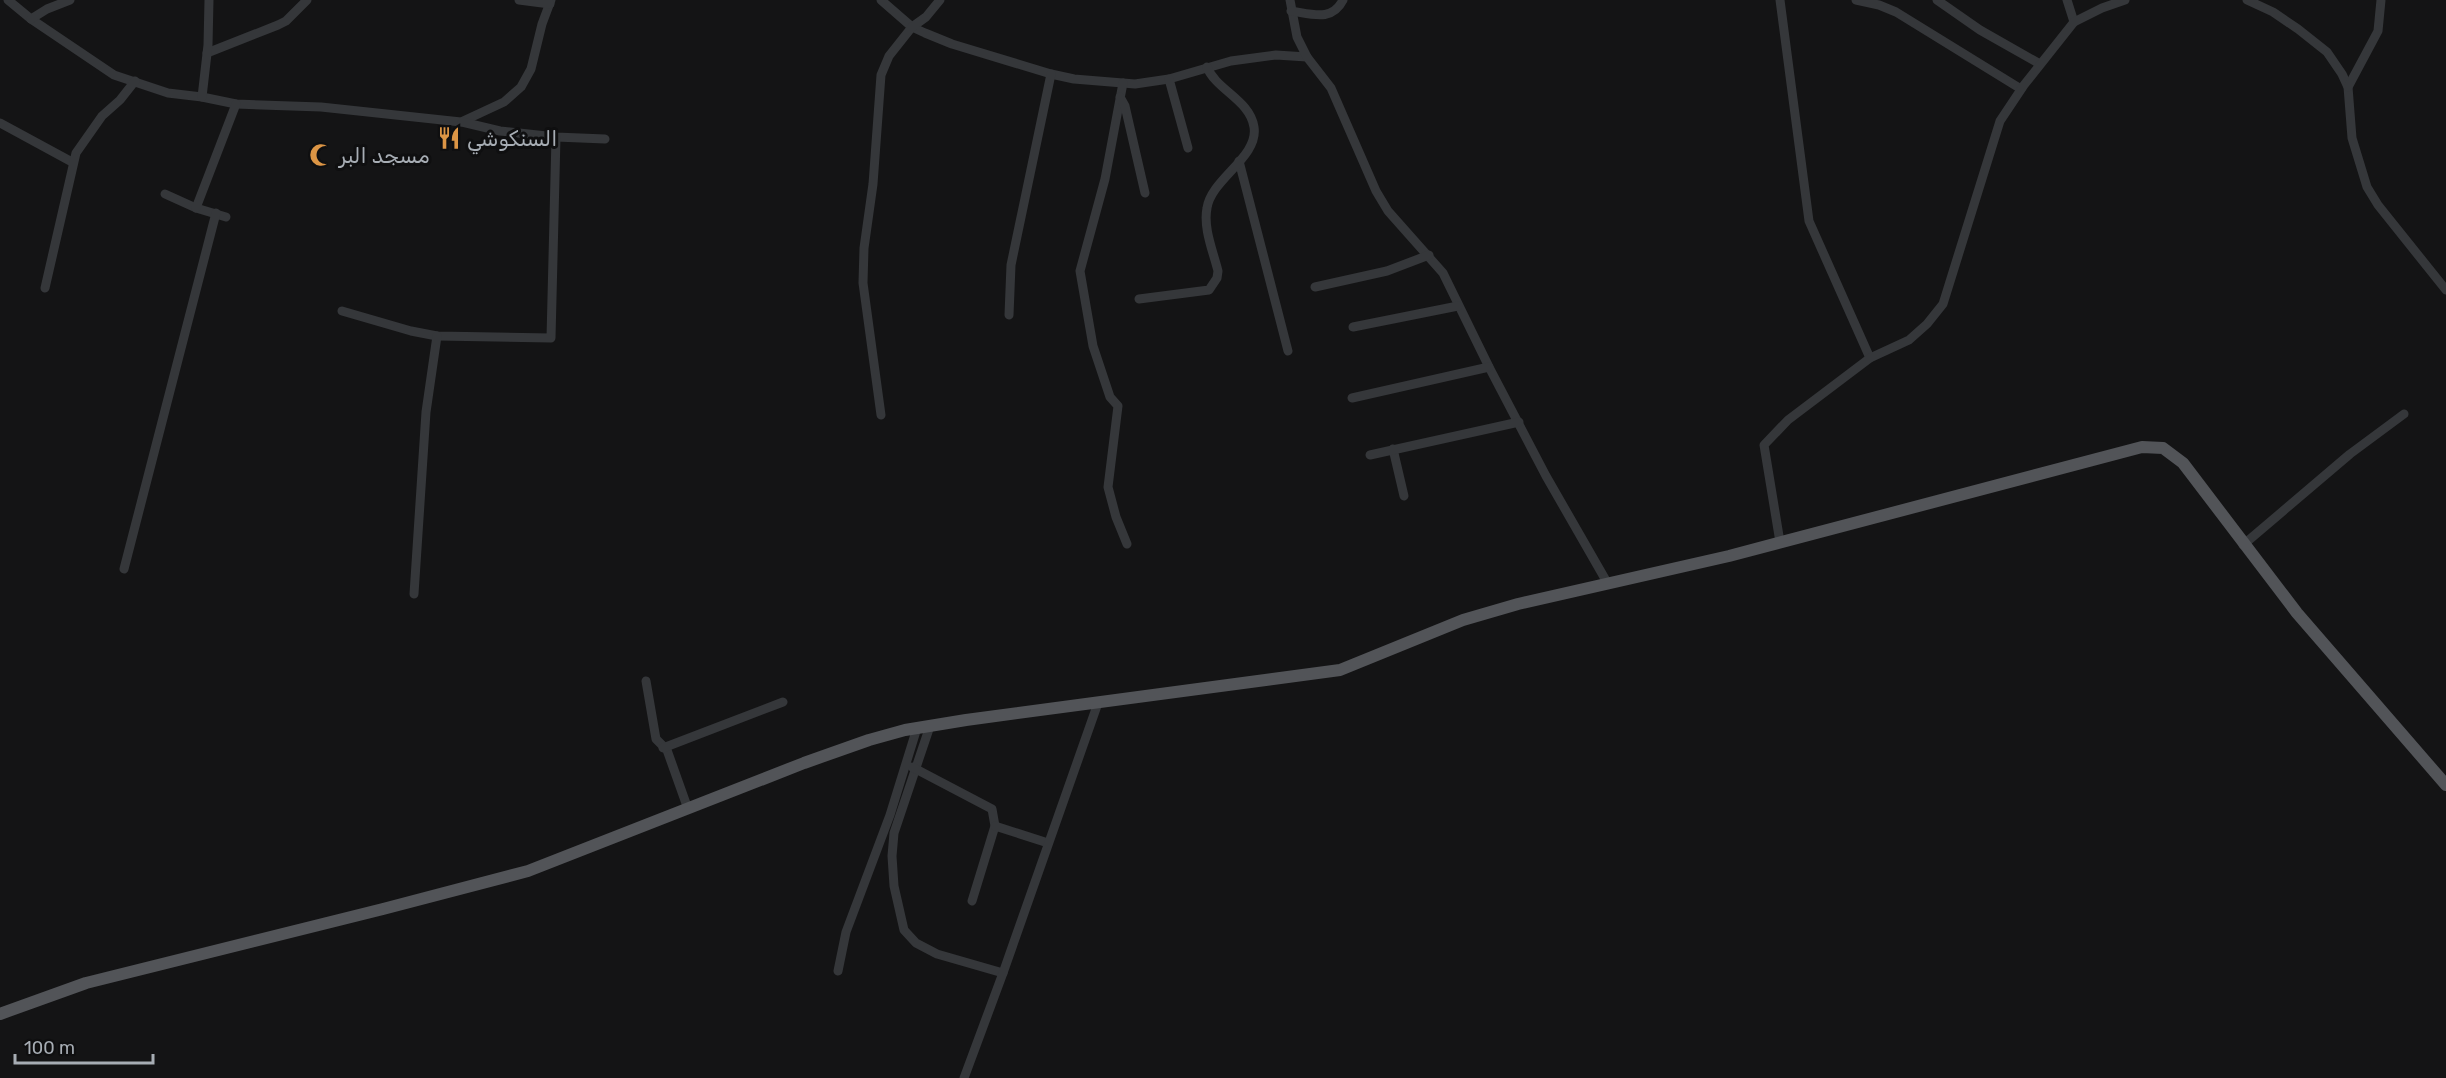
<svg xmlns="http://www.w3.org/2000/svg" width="2446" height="1078" font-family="Rubik,'Noto Naskh Arabic',sans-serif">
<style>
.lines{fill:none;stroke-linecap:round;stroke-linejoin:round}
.minor{stroke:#35373a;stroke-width:9}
.major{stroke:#525458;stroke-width:12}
.labels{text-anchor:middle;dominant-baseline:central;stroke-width:6;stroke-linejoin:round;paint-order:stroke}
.poi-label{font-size:21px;fill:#a7adb4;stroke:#0f0f10;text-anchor:start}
</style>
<rect width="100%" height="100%" fill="#141415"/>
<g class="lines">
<!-- minor -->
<g class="minor">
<polyline points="8,0 31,19 114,75 168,93 202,97 236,104 321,107 461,122 504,102 521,87 531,69 542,24 551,0"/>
<polyline points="519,0 550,4"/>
<polyline points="881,0 912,27 925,33 952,44 1051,74 1074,79 1135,84 1169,79 1231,61 1276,55 1307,57"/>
<polyline points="1290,0 1297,37 1307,57 1331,88 1376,191 1388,211 1443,273 1489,367 1546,476 1608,584"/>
<polyline points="1780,0 1809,221 1870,358"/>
<polyline points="1856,0 1879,5 1896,12 2021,89"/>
<polyline points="1937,0 1980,30 2040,64"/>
<polyline points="2067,0 2074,22"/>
<polyline points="2247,0 2273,12 2298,29 2327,52 2342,74 2348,87 2352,138 2367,187 2378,205 2446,290"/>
<path d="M1291,11C1312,14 1332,22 1343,0"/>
<polyline points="31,19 47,9 70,0"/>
<polyline points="207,53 278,25 286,21 307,0"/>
<polyline points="1169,79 1188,148"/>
<polyline points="1123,83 1105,179 1080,271 1093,346 1110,397 1118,406 1108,487 1116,517 1127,544"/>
<polyline points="2348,87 2378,31 2381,0"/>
<polyline points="202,97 208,45 209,0"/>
<polyline points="1120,97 1125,106 1145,193"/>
<polyline points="462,122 500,131 556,137 605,139"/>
<polyline points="0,123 72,162"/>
<polyline points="1239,161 1288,351"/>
<polyline points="165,194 196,208 226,217"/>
<polyline points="196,208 236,104"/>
<polyline points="1315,287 1387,271 1429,255"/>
<polyline points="45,288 76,153 102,116 120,100 135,81"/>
<path d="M1139,299L1209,290L1217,278L1218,271C1213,251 1203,228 1207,208C1211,179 1259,157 1254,127C1250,100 1216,90 1207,67"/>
<polyline points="342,311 411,331 437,336 551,338 556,137"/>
<polyline points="1009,315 1011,265 1051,74"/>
<polyline points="1353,327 1458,306"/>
<polyline points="1352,398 1489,367"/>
<polyline points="881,415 863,283 864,248 873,184 881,75 889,56 912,27 926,17 940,0"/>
<polyline points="1393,449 1404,496"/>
<polyline points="1370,455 1519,422"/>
<polyline points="1780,542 1764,445 1788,420 1870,358 1909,340 1927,324 1943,304 2000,121 2024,85 2074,22 2102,8 2125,0"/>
<polyline points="2243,545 2350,454 2404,414"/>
<polyline points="124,569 216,213"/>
<polyline points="414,594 426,412 437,336"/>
<polyline points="646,681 656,739 667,750 688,809"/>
<polyline points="930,726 894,833 892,856 894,886 904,930 916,943 937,954 1003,973"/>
<polyline points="663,748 783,702"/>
<polyline points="912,767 992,809 995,826 972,901"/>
<polyline points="995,826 1048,843"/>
<polyline points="838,971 846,932 890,815 917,728"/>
<polyline points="964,1078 1003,973 1098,703"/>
</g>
<!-- major -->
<polyline class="major" points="0,1014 86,983 383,909 528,871 804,763 869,740 905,730 966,720 1340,670 1463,620 1518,604 1729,556 2142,447 2163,448 2183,463 2297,613 2446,785"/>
</g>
<!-- icons -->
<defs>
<g id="restaurant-bare" transform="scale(1.8)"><path d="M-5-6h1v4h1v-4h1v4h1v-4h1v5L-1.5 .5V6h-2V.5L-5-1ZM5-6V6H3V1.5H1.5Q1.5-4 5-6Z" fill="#dc9545" stroke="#0f0f10" stroke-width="2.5" paint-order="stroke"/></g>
<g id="mosque-bare" transform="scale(1.8)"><path d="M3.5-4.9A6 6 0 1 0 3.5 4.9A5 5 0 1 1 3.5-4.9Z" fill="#dc9545" stroke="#0f0f10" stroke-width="2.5" paint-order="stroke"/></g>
</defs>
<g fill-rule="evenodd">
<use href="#restaurant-bare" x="449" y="138"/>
<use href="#mosque-bare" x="321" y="155"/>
</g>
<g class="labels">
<!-- poi labels -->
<g class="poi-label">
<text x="467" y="138">السنكوشي</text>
<text x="339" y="155">مسجد البر</text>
</g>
</g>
<!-- scale -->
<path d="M15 1054v9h138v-9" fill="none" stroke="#a7adb4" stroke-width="3"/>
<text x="24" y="1054" font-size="18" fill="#a7adb4" stroke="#0f0f10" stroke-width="4.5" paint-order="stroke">100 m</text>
</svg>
